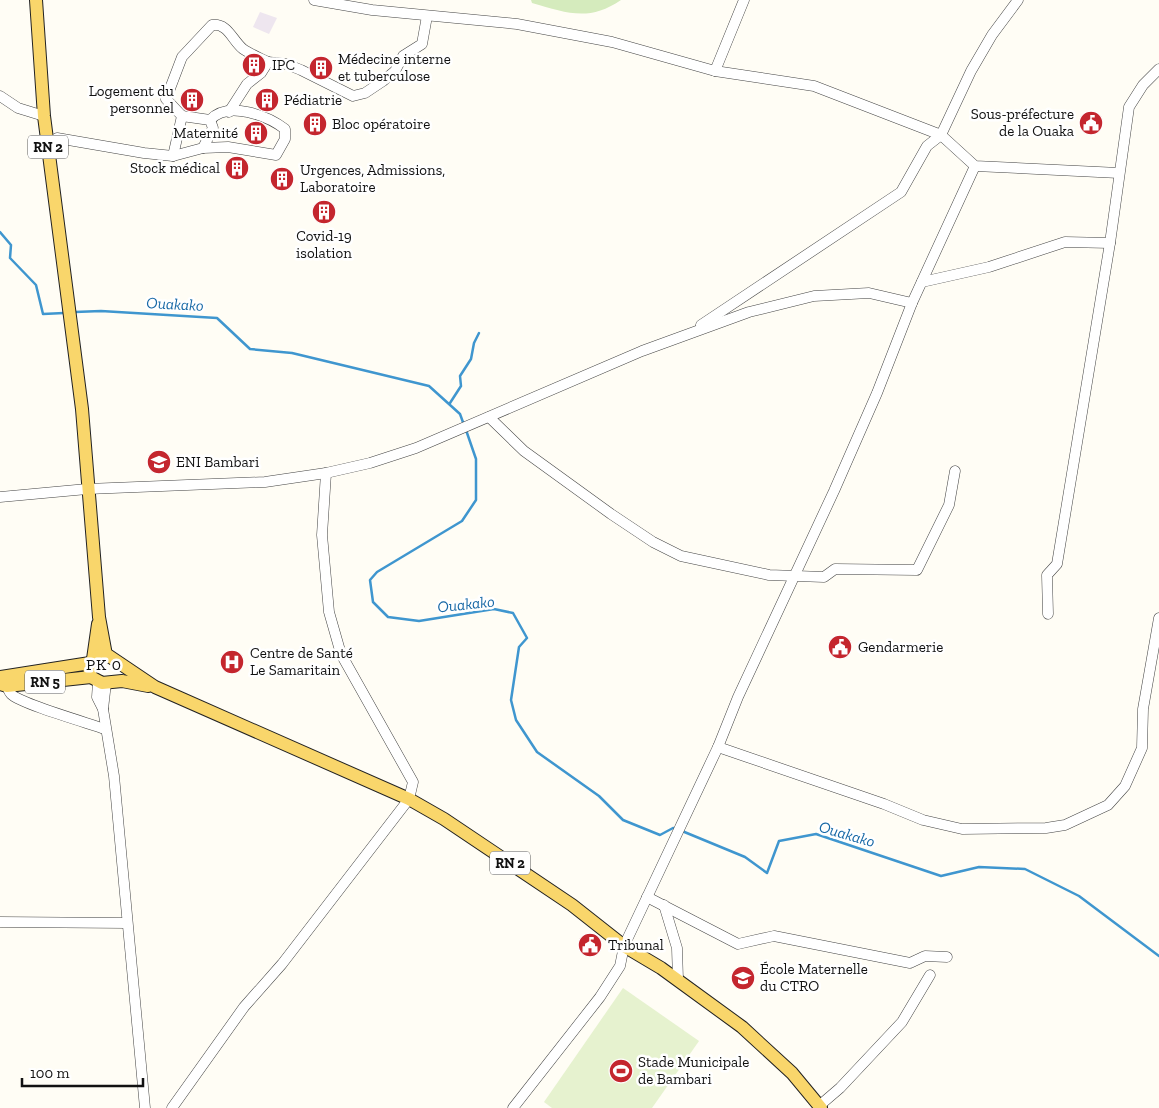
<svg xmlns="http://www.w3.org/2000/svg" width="1159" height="1108" font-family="'Zilla Slab',serif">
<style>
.industrial{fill:#eee6ef}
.green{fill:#d5ebbd}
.pitch{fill:#e6f2cf}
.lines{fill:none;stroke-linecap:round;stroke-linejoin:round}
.stream{stroke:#3f96cf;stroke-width:2.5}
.minor-casing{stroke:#444;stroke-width:11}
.major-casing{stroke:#222;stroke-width:14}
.minor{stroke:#fff;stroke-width:10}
.major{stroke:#f9d66b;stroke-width:12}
.labels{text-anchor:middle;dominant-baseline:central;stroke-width:5;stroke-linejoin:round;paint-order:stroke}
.shield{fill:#fff;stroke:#585858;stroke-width:1}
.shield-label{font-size:14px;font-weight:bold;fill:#111}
.poi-label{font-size:15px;fill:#111;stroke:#fff;text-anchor:start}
.water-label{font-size:16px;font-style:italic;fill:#1768a6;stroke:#fff}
.neighbourhood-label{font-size:16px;letter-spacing:1px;fill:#111;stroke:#fff}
</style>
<rect width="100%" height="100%" fill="#fffdf5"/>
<!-- industrial -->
<polygon class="industrial" points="260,12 277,18 269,34 253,27"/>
<!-- green -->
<path class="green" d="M531,0H621C589,22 567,13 532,3Z"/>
<!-- pitch -->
<polygon class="pitch" points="623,988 699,1041 652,1108 552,1108 544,1102"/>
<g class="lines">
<!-- stream -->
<g class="stream">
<polyline points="0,232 11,245 10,258 36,285 43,314 64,313"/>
<polyline points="75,312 101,311 217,318 250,349 292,353 429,386 460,414 464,425"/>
<polyline points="450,403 461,386 460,376 471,359 474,343 479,333"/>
<polyline points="466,430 476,459 476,500 462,521 377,572 370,580 373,602 388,617 419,621 494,609 513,613 527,638 519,647 511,700 516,720 537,752 599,796 623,820 660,835 673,828 676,829"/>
<polyline points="682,831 745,857 767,873 779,841 816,834 941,876 979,867 1025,869 1079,896 1159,956"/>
</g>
<!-- minor casing -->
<g class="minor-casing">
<g id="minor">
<polyline points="314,0 372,10 517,24 612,42 715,71 814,86 941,135 975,166 1119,173"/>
<polyline points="268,62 286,64 301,70 353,96 365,93 383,81 395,71 403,56 422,44 427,16"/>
<polyline points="715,71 744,0"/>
<polyline points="0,96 18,108 44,116"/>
<polyline points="182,116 210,120 213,128 203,148"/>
<path d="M48,149L57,138L144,153L173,156L203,148L228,147L276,155L285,139V129C268,116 228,100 210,120"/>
<path d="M173,156L182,116L166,99L182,57L212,25C228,23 232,40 243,49C250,54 260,58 268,62L261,73L247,84L229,112"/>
<polyline points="922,282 989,267 1065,242 1110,243"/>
<polyline points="701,325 901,192 927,146 941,135 971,71 992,35 1018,0"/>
<polyline points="489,417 524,451 611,514 653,542 681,556 769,575 824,577 835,569 917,570 949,505 955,471"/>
<polyline points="0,497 87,489 265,482 326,473 370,463 416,448 642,351 749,312 814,296 869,293 912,303"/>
<polyline points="1048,614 1047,575 1057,564 1110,243 1129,107 1143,85 1159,69"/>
<path d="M6,679C7,684 7,690 11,694C21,704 88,723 105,729"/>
<polyline points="98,682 97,697 103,709 114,776 145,1108"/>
<polyline points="103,709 106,683"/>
<polyline points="718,747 884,804 923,820 962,829 1046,828 1065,825 1108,805 1125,786 1142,748 1143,709 1159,618"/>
<polyline points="647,897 738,944 774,936 910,963 925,956 947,957"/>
<polyline points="664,905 677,948 678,980"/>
<polyline points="0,922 127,923"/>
<polyline points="819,1106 840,1088 902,1022 930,975"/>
<polyline points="172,1108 244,1007 282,964 409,799 413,782 341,654 329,612 322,535 326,473"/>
<polyline points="513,1108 600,997 620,966 624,946 718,747 738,697 834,491 877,393 912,303 975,166"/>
</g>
</g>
<!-- major casing -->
<g class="major-casing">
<g id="major">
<polyline points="36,0 44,116 82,409 99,617 106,655"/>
<polyline points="98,624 93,659 89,667 91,677 102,683 122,681 148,686"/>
<polyline points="93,659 99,655 109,656 155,687 409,799 444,819 572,905 624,946 661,968 742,1027 792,1073 821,1108"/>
<polyline points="0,677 90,663"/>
<polyline points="0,684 7,686 91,677"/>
</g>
</g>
<!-- minor -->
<use href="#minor" class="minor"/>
<!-- major -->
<use href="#major" class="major"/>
</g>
<!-- icons -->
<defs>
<g id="building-disc" transform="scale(1.25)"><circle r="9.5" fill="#c4262e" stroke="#fff"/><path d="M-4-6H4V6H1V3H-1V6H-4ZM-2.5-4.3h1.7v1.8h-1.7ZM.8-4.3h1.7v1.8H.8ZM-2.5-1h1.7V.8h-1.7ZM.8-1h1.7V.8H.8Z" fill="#fff"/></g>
<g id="civic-disc" transform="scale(1.25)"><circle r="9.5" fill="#c4262e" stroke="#fff"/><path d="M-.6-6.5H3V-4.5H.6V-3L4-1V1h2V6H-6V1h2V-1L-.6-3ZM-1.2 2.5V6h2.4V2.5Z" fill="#fff"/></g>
<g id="school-disc" transform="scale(1.25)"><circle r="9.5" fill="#c4262e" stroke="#fff"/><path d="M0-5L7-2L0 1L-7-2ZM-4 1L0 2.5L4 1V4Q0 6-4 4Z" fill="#fff"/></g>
<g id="hospital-disc" transform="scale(1.25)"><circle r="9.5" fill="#c4262e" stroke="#fff"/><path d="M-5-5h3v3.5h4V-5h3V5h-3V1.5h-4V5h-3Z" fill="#fff"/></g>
<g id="stadium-disc" transform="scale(1.25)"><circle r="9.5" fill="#c4262e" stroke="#fff"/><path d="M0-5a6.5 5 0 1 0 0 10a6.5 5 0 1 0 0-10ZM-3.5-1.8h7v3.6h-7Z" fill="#fff"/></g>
</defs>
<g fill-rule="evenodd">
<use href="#building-disc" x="254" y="65"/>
<use href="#building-disc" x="321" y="68"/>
<use href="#building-disc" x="192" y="100"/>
<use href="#building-disc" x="267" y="100"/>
<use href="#civic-disc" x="1091" y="123"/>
<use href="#building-disc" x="315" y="124"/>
<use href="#building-disc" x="256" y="133"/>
<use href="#building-disc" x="237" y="168"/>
<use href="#building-disc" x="282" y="179"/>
<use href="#building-disc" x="324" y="212"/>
<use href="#school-disc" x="159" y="462"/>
<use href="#civic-disc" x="840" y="647"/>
<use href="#hospital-disc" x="232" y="662"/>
<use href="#civic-disc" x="590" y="945"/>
<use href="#school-disc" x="743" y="978"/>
<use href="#stadium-disc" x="621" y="1071"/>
</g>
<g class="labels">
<!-- shield labels -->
<g class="shield">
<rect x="28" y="135.5" width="40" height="23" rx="4"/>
<rect x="25" y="670.5" width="40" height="23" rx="4"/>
<rect x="490" y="851.5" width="40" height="23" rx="4"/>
</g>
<g class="shield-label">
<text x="48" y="147">RN 2</text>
<text x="45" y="682">RN 5</text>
<text x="510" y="863">RN 2</text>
</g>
<!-- poi labels -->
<g class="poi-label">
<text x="338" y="59">Médecine interne<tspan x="338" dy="17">et tuberculose</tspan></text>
<text x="272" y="65">IPC</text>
<text x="174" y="91" text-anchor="end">Logement du<tspan x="174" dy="17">personnel</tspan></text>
<text x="284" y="100">Pédiatrie</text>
<text x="1074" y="114" text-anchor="end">Sous-préfecture<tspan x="1074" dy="17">de la Ouaka</tspan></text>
<text x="332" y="124">Bloc opératoire</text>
<text x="238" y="133" text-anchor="end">Maternité</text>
<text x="220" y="168" text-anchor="end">Stock médical</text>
<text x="300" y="170">Urgences, Admissions,<tspan x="300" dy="17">Laboratoire</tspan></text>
<text x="324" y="236" text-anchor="middle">Covid-19<tspan x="324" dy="17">isolation</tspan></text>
<text x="176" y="462">ENI Bambari</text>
<text x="858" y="647">Gendarmerie</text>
<text x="250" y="653">Centre de Santé<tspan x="250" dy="17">Le Samaritain</tspan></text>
<text x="608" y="945">Tribunal</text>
<text x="760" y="969">École Maternelle<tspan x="760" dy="17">du CTRO</tspan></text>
<text x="638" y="1062">Stade Municipale<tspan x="638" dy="17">de Bambari</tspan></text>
</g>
<!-- water labels -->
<g class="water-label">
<text transform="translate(175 304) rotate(3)">Ouakako</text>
<text transform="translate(466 604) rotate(-6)">Ouakako</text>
<text transform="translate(847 834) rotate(16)">Ouakako</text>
</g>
<!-- neighbourhood labels -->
<g class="neighbourhood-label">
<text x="104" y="664">PK 0</text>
</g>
</g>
<!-- scale -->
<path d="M22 1078v8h121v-8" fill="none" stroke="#111111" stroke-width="2.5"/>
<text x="30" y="1078" font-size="15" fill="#111111" stroke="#ffffff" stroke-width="4" paint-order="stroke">100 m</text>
</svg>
